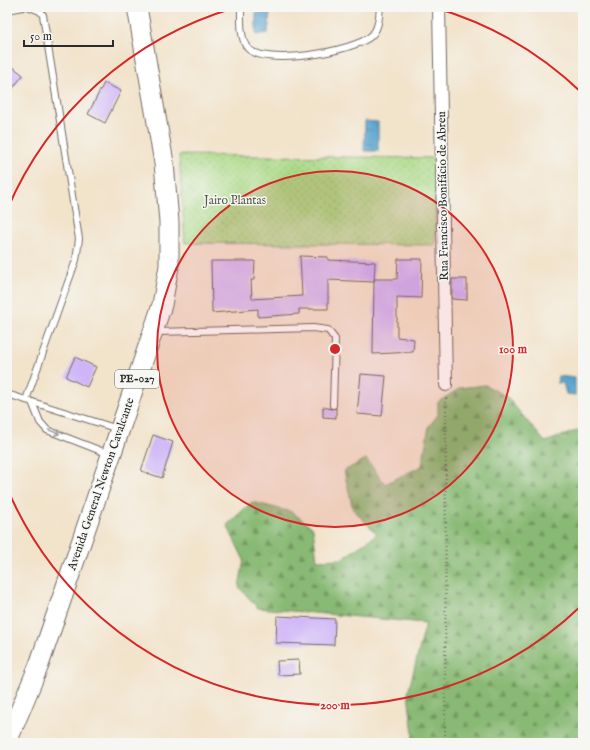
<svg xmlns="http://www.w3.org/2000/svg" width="590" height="750" font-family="'IM FELL English',serif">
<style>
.forest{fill:url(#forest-firs);stroke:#5a7250}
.garden{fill:url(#garden-dots);stroke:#6c825a}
.water{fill:url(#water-ripples);stroke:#40677c}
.building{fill:#cfb5f8}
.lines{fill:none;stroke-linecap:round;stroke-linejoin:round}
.lane-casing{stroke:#716b63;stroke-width:8}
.street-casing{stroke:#716b63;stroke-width:14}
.primary-casing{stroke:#716b63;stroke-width:21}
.path{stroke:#716b63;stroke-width:2;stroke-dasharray:1 3;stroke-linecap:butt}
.lane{stroke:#fff;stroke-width:6}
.street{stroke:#fff;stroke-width:12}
.primary{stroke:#fff;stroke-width:19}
.oneway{stroke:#a0a0a0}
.ring{fill:none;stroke:#d62828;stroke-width:2}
.labels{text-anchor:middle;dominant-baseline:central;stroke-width:3;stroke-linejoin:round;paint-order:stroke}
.shield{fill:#f6f6f2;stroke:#686867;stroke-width:1}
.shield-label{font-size:11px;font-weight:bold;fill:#2b2b2b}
.street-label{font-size:12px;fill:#2b2b2b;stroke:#f6f6f2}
.park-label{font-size:12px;fill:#4b5742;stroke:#f6f6f2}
.centre{fill:#d62828;stroke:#f6f6f2;stroke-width:2}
.ring-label{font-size:12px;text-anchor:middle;font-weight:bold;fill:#d62828;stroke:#f6f6f2;stroke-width:3;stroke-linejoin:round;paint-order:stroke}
</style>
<defs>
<pattern id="forest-firs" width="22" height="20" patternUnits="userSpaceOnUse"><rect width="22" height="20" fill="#89ba74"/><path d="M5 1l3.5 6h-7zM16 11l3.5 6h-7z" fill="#70975f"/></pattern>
<pattern id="garden-dots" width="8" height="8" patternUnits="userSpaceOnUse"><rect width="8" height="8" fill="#acda88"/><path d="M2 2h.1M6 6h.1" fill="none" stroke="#94bb76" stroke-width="1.8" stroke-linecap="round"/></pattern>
<pattern id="water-ripples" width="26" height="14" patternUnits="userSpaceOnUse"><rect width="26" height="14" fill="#54a3ce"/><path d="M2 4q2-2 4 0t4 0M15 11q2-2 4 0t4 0" fill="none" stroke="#4685a7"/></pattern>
</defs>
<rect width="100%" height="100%" fill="#f6f6f2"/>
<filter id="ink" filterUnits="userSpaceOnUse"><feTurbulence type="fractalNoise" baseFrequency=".025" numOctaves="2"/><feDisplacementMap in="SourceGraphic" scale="8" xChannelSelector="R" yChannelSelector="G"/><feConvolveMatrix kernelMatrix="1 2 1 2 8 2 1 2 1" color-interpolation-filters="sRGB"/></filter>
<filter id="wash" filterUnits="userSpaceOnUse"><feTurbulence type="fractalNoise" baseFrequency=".012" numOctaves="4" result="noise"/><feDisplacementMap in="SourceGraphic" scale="16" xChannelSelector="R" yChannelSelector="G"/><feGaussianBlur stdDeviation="0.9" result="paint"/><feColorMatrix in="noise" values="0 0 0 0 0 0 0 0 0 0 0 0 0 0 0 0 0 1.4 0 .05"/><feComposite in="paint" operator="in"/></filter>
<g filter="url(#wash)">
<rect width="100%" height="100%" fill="#f2e3cb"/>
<!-- forest -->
<polygon class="forest" points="485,385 506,396 545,442 579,430 583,423 583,743 412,743 413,734 408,693 426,623 258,608 239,587 244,560 227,525 252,502 292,512 313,528 317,560 342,559 377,534 353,509 344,471 366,459 385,484 422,466 429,426 438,415 438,402 460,388"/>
<!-- garden -->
<polygon class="garden" points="179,155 436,158 435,245 185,243"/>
<!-- water -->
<g class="water">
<polygon points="256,13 270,13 268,33 256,35"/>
<polygon points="365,121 378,122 378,151 364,151"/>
<polygon points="558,376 575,378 575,395 566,394 563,383 557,383"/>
</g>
<g id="blocks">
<!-- building -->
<g class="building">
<polygon points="7,62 23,75 7,96"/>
<polygon points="104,83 121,91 105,123 88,114"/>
<polygon points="300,256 328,257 328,260 375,262 374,282 328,280 328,309 299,309 299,314 258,317 258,309 212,313 211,261 255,261 254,280 251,280 252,299 302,296"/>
<polygon points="398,259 422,259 421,298 397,297 397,337 414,339 413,352 373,354 374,279 397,279"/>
<polygon points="452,279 467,279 467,300 452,299"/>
<polygon points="75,357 96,367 87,387 66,377"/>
<polygon points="361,374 386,376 382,416 357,414"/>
<polygon points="323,407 332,409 336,408 336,418 323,417"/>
<polygon points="153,435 173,442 162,478 141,471"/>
<polygon points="277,616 335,619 334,645 276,643"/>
<polygon points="299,660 300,674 278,675 277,661"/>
</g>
</g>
</g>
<g filter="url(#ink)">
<use href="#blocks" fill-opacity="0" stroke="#716b63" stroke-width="1"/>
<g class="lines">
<!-- lane casing -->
<g class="lane-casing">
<g id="lane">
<path d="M241,7C241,19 240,35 246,46C260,69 355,51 371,36C379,29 379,16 380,7"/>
<polyline points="7,10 23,7"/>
<polyline points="156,332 313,328 328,330 335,339 333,405"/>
<polyline points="7,394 118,429"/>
<polyline points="26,400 76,260 79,239 43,15 40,11 30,7"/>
<polyline points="32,402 40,422 47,430 109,454"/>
</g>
</g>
<!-- street casing -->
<g class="street-casing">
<polyline id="street" points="439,7 446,385"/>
</g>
<!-- primary casing -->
<g class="primary-casing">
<polyline id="primary" points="7,742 39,665 120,429 162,305 169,266 169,222 164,163 137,7"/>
</g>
<!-- path -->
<polyline class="path" points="445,743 446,396"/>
<!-- lane -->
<use href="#lane" class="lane"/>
<!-- street -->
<use href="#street" class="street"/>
<!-- primary -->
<use href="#primary" class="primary"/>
</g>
<!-- one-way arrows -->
<defs><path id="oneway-shaft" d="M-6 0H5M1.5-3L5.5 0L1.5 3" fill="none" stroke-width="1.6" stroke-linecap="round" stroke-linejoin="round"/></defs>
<use class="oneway" href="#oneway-shaft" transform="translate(54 432) rotate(21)"/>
</g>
<!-- distance rings -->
<circle cx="335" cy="349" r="178" fill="#d62828" fill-opacity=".12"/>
<g class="ring">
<circle cx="335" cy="349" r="178"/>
<path d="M582 605A356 356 0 0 1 7 488M7 210A356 356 0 0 1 234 8M436 8A356 356 0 0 1 582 93"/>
</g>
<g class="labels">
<!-- shield labels -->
<rect class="shield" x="115" y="370" width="44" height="18" rx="3"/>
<g class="shield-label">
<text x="137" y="379">PE-027</text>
</g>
<!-- street labels -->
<g class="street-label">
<text transform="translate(443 196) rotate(-91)">Rua Francisco Bonifácio de Abreu</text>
<text transform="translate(101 484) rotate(-71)">Avenida General Newton Cavalcante</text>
</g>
<!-- park labels -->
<g class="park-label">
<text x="235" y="200">Jairo Plantas</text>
</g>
</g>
<circle cx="335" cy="349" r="6" class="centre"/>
<g class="ring-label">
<text x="513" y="353">100 m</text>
<text x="335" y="709">200 m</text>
</g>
<!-- margin -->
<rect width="590" height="750" fill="none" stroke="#f6f6f2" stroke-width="24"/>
<!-- scale -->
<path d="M24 40v6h89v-6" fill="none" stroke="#2b2b2b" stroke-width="2"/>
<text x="30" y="40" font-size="12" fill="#2b2b2b" stroke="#f6f6f2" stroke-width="3" paint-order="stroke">50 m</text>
</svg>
